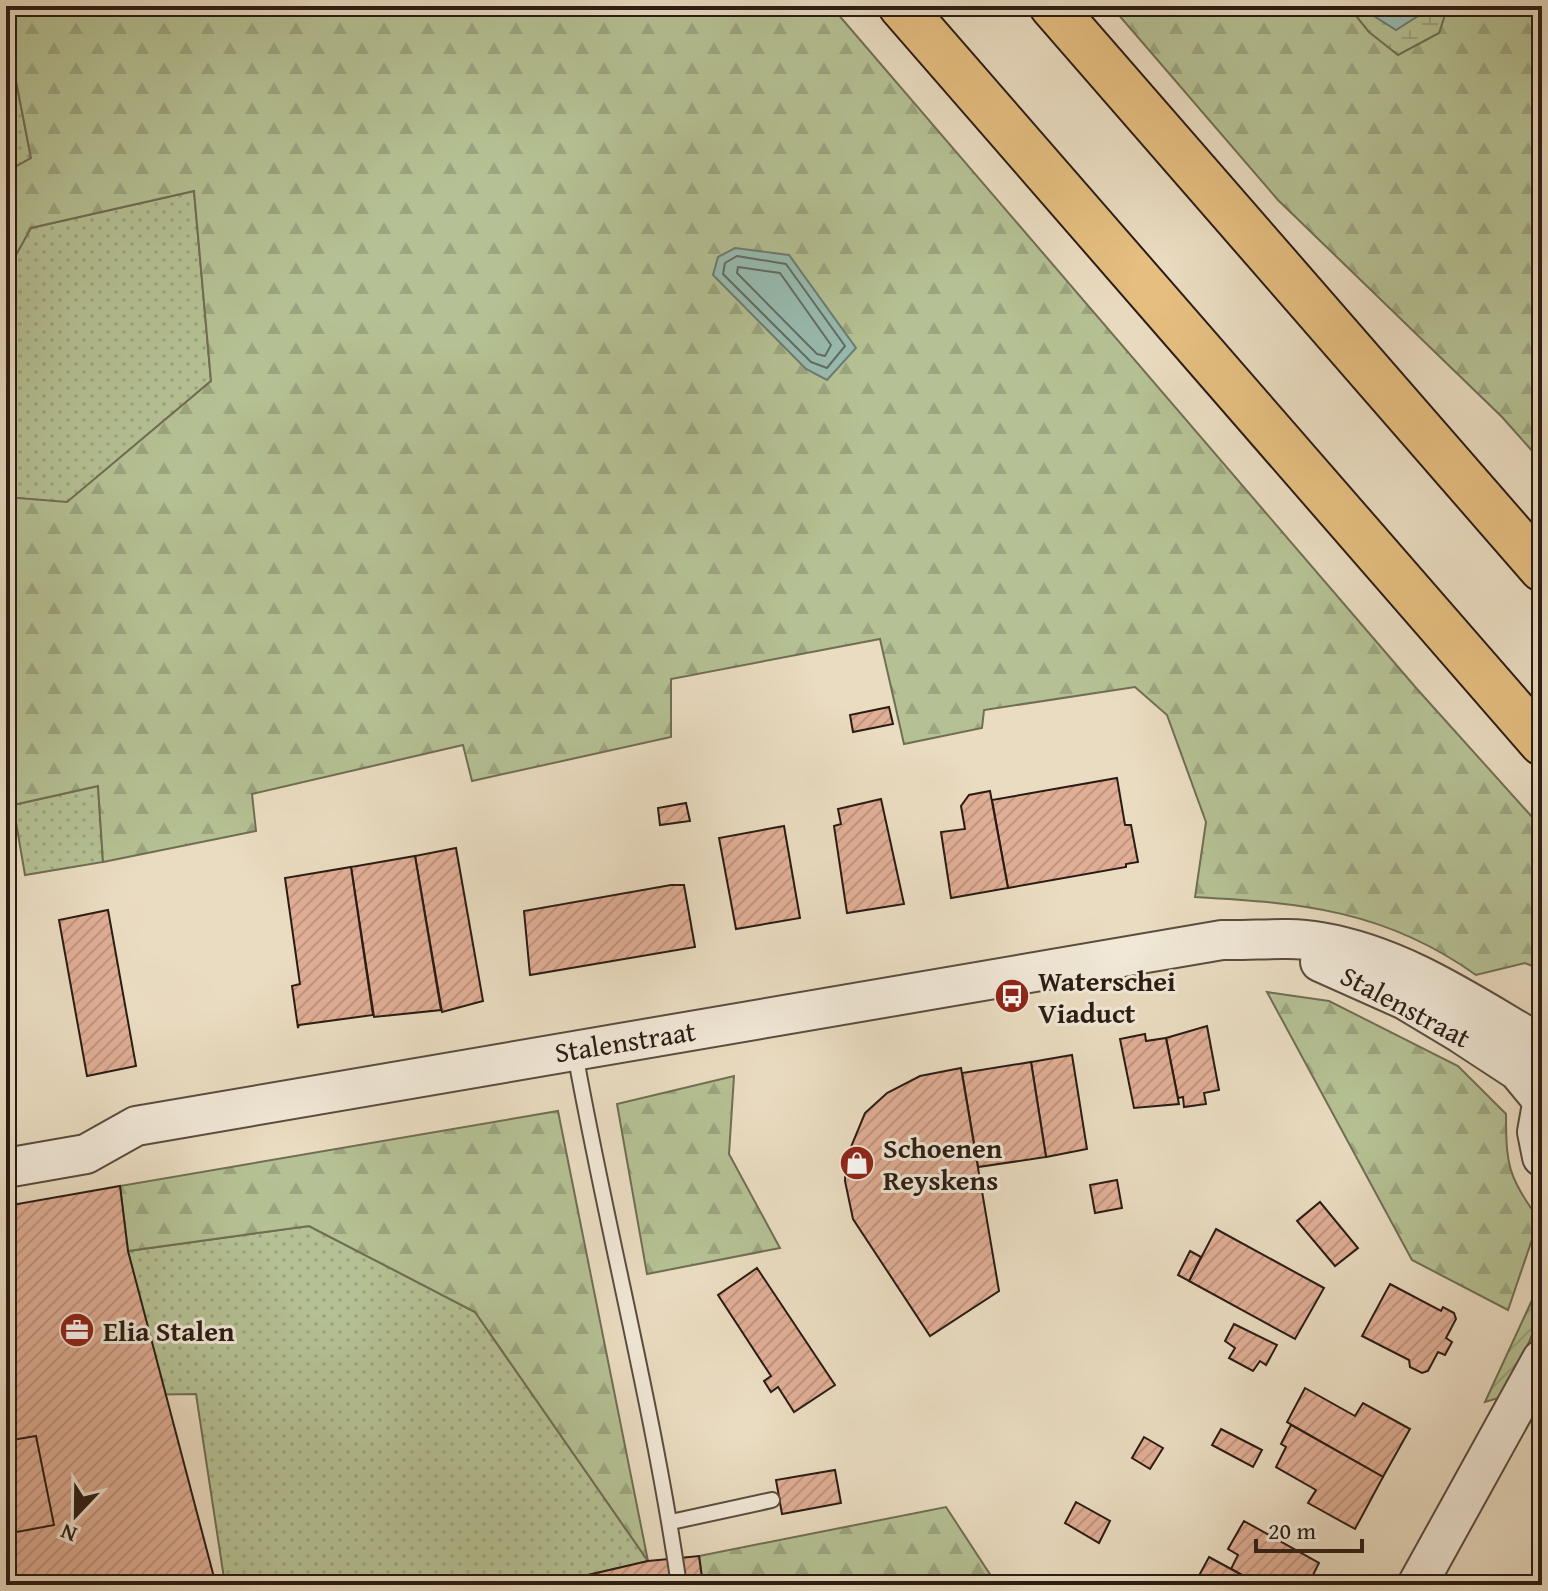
<svg xmlns="http://www.w3.org/2000/svg" width="1548" height="1591" font-family="'Gentium Book Plus',serif">
<style>
.grass{fill:url(#grass-dots);stroke:#706e54;stroke-width:2}
.forest{fill:url(#forest-firs);stroke:#706e54;stroke-width:2}
.wetland{fill:url(#wetland-marsh);stroke:#706e54;stroke-width:2}
.garden{fill:url(#garden-furrows);stroke:#706e54;stroke-width:2}
.water{fill:#98bcb1;stroke:#6c7c72;stroke-width:2}
.lines{fill:none;stroke-linecap:round;stroke-linejoin:round}
.shore{stroke:#616c62;stroke-width:2}
.building{fill:url(#building-hatch);stroke:#2a1c14;stroke-width:2}
.service-casing{stroke:#5a4c3f;stroke-width:18}
.tertiary-casing{stroke:#5a4c3f;stroke-width:42}
.motorway-casing{stroke:#2a1c14;stroke-width:48}
.service{stroke:#f1e8d7;stroke-width:14}
.tertiary{stroke:#f1e8d7;stroke-width:38}
.motorway{stroke:#e5be80;stroke-width:44}
.labels{text-anchor:middle;dominant-baseline:central;stroke-width:6;stroke-linejoin:round;paint-order:stroke}
.poi-label{font-size:28px;font-weight:bold;fill:#2a1c14;stroke:#f1e8d7;text-anchor:start}
.street-label{font-size:28px;fill:#2a1c14;stroke:#f1e8d7}
</style>
<defs>
<pattern id="grass-dots" width="8" height="8" patternUnits="userSpaceOnUse" patternTransform="scale(2)"><rect width="8" height="8" fill="#b5c194"/><path d="M2 2h.1M6 6h.1" fill="none" stroke="#9ca57f" stroke-width="1.8" stroke-linecap="round"/></pattern>
<pattern id="forest-firs" width="22" height="20" patternUnits="userSpaceOnUse" patternTransform="scale(2)"><rect width="22" height="20" fill="#b5c194"/><path d="M5 1l3.5 6h-7zM16 11l3.5 6h-7z" fill="#9ca57f"/></pattern>
<pattern id="wetland-marsh" width="20" height="14" patternUnits="userSpaceOnUse" patternTransform="scale(2)"><rect width="20" height="14" fill="#b5c194"/><path d="M1 5h8M5 5V1M11 12h8M15 12V8" fill="none" stroke="#9ca57f"/></pattern>
<pattern id="garden-furrows" width="10" height="10" patternUnits="userSpaceOnUse" patternTransform="scale(2)"><rect width="10" height="10" fill="#b5c194"/><path d="M-1 1l2-2M0 10L10 0M9 11l2-2" fill="none" stroke="#9ca57f"/></pattern>
<pattern id="building-hatch" width="6" height="6" patternUnits="userSpaceOnUse" patternTransform="scale(2)"><rect width="6" height="6" fill="#e0ae95"/><path d="M-1 1l2-2M0 6l6-6M5 7l2-2" fill="none" stroke="#c09580"/></pattern>
</defs>
<rect width="100%" height="100%" fill="#eadcc1"/>
<filter id="stains"><feTurbulence type="fractalNoise" baseFrequency=".0025" numOctaves="4"/><feColorMatrix values="0 0 0 0 .2 0 0 0 0 .09 0 0 0 0 .02 0 0 0 .5 -.17"/></filter>
<radialGradient id="worn" r=".72"><stop offset=".6" stop-color="#630" stop-opacity="0"/><stop offset="1" stop-color="#630" stop-opacity=".3"/></radialGradient>
<!-- grass -->
<g class="grass">
<polygon points="6,29 31,158 6,172"/>
<polygon points="194,191 211,381 67,503 6,497 6,273 30,228"/>
<polygon points="98,786 103,862 25,875 13,805"/>
<polygon points="309,1226 475,1312 648,1561 545,1585 225,1585 196,1394 132,1395 128,1251"/>
</g>
<!-- forest -->
<g class="forest">
<path d="M6,6H831L1417,689L1542,828V970L1525,963L1476,975C1385,910 1302,903 1195,897L1206,822L1167,715L1135,687L984,710L982,728L904,744L880,639L671,679V737L472,781L463,745L252,794L256,831L103,862L98,786L13,805L6,775V497L67,502L211,381L194,191L31,228L6,273V172L31,158L6,29Z"/>
<polygon points="1111,6 1542,6 1542,462 1502,417 1278,200"/>
<path d="M1267,992L1329,1001L1458,1066L1506,1114C1506,1164 1508,1178 1539,1219L1508,1310L1412,1260Z"/>
<polygon points="734,1076 729,1154 780,1248 647,1274 617,1104"/>
<polygon points="558,1111 648,1561 475,1312 309,1226 128,1251 120,1186"/>
<polygon points="946,1507 997,1585 703,1585 699,1556"/>
</g>
<!-- wetland -->
<polygon class="wetland" points="1348,6 1448,6 1439,33 1398,55 1369,32"/>
<!-- garden -->
<path class="garden" d="M1539,1285L1542,1286C1542,1326 1520,1361 1502,1397L1485,1402Z"/>
<!-- water -->
<g class="water">
<polygon points="1366,6 1431,6 1432,7 1396,30 1374,16"/>
<polygon points="735,248 789,255 856,348 827,380 806,369 713,275 718,257"/>
</g>
<g class="lines">
<!-- shore -->
<g class="shore">
<polygon points="737,256 786,264 845,346 827,368 811,362 723,274 725,263"/>
<polygon points="738,267 780,273 831,345 825,356 817,354 737,273"/>
</g>
</g>
<!-- building -->
<g class="building">
<polygon points="889,707 893,724 853,732 850,715"/>
<polygon points="1117,778 1125,825 1131,825 1138,862 1126,864 1126,867 1008,888 992,800"/>
<polygon points="990,791 1008,888 951,898 941,832 965,829 961,806 969,795"/>
<polygon points="881,799 904,904 847,913 834,826 841,824 838,809"/>
<polygon points="686,803 690,821 660,825 658,808"/>
<polygon points="784,826 800,918 736,929 719,838"/>
<polygon points="456,848 483,1001 442,1012 415,856"/>
<polygon points="415,856 441,1010 374,1017 351,867"/>
<polygon points="351,867 373,1015 299,1025 298,1028 292,986 300,984 285,878"/>
<polygon points="671,885 684,885 695,947 530,975 524,911"/>
<polygon points="108,910 136,1066 87,1076 59,920"/>
<polygon points="1207,1026 1219,1090 1204,1093 1206,1104 1184,1107 1183,1097 1178,1098 1166,1038"/>
<polygon points="1145,1034 1146,1041 1166,1038 1179,1104 1134,1108 1120,1039"/>
<polygon points="1072,1055 1087,1149 1046,1157 1031,1062"/>
<polygon points="1031,1062 1046,1157 978,1167 962,1073"/>
<polygon points="961,1068 999,1291 930,1336 853,1219 845,1181 846,1159 865,1113 887,1093 920,1076"/>
<polygon points="1117,1180 1122,1208 1095,1213 1090,1185"/>
<polygon points="120,1186 128,1251 216,1585 6,1585 6,1206"/>
<polygon points="1320,1202 1358,1248 1335,1266 1297,1221"/>
<polygon points="1216,1229 1324,1288 1295,1339 1189,1281"/>
<polygon points="1190,1251 1201,1257 1189,1281 1178,1275"/>
<polygon points="757,1268 835,1385 794,1412 778,1387 771,1392 764,1381 771,1376 718,1295"/>
<polygon points="1390,1284 1441,1311 1443,1307 1454,1313 1456,1319 1446,1338 1452,1342 1445,1355 1438,1352 1428,1371 1422,1373 1410,1367 1409,1360 1362,1336"/>
<polygon points="1234,1324 1277,1345 1266,1365 1260,1361 1253,1371 1229,1358 1235,1348 1225,1341"/>
<polygon points="1305,1388 1355,1416 1363,1403 1410,1429 1383,1477 1287,1422"/>
<polygon points="1291,1425 1383,1477 1355,1529 1308,1503 1316,1490 1276,1467 1286,1447 1281,1444"/>
<polygon points="1221,1429 1262,1450 1253,1467 1212,1445"/>
<polygon points="36,1436 54,1525 6,1534 6,1441"/>
<polygon points="1144,1437 1163,1448 1150,1469 1132,1458"/>
<polygon points="835,1470 841,1503 782,1514 776,1480"/>
<polygon points="1076,1502 1110,1521 1099,1543 1065,1523"/>
<polygon points="1244,1521 1319,1563 1308,1585 1260,1585 1231,1569 1238,1555 1228,1549"/>
<polygon points="699,1556 703,1585 545,1585 648,1561"/>
<polygon points="1209,1557 1231,1569 1260,1585 1194,1585"/>
</g>
<g class="lines">
<!-- service casing -->
<g class="service-casing">
<g id="service">
<path d="M575,1053C607,1231 653,1406 679,1585"/>
<polyline points="671,1522 772,1500"/>
</g>
</g>
<!-- tertiary casing -->
<g class="tertiary-casing">
<g id="tertiary">
<polyline points="1320,962 1405,1000 1460,1033 1518,1071 1542,1100"/>
<polyline points="1542,1104 1537,1132 1542,1157"/>
<path d="M6,1168L86,1154L136,1126L1222,940C1255,941 1287,936 1320,942C1403,956 1471,1004 1542,1045"/>
<polyline points="1417,1585 1542,1359"/>
</g>
</g>
<!-- motorway casing -->
<g class="motorway-casing">
<g id="motorway">
<polyline points="901,6 1542,743"/>
<polyline points="1052,6 1542,569"/>
</g>
</g>
<!-- service -->
<use href="#service" class="service"/>
<!-- tertiary -->
<use href="#tertiary" class="tertiary"/>
<!-- motorway -->
<use href="#motorway" class="motorway"/>
</g>
<!-- icons -->
<defs>
<g id="bus-disc" transform="scale(1.8)"><circle r="9.5" fill="#8f2418" stroke="#f1e8d7"/><path d="M-5-6H5V4H4V6H2V4H-2V6H-4V4H-5ZM-3.5-4V0h7V-4ZM-3.5 1.2v1.5H-2V1.2ZM2 1.2v1.5H3.5V1.2Z" fill="#fff"/></g>
<g id="shop-disc" transform="scale(1.8)"><circle r="9.5" fill="#8f2418" stroke="#f1e8d7"/><path d="M-5-2.5h2.3a2.7 3.5 0 0 1 5.4 0H5L5.5 6h-11ZM-1.5-2.5h3a1.5 2.3 0 0 0-3 0Z" fill="#fff"/></g>
<g id="office-disc" transform="scale(1.8)"><circle r="9.5" fill="#8f2418" stroke="#f1e8d7"/><path d="M-6-3h4V-5.5h4V-3h4V5H-6ZM-1-4.5V-3h2v-1.5ZM-6 0V1H6V0Z" fill="#fff"/></g>
</defs>
<g fill-rule="evenodd">
<use href="#bus-disc" x="1012" y="996"/>
<use href="#shop-disc" x="857" y="1163"/>
<use href="#office-disc" x="77" y="1330"/>
</g>
<g class="labels">
<!-- poi labels -->
<g class="poi-label">
<text x="1038" y="980">Waterschei<tspan x="1038" dy="32">Viaduct</tspan></text>
<text x="883" y="1147">Schoenen<tspan x="883" dy="32">Reyskens</tspan></text>
<text x="103" y="1330">Elia Stalen</text>
</g>
<!-- street labels -->
<g class="street-label">
<text transform="translate(1406 1006) rotate(28)">Stalenstraat</text>
<text transform="translate(625 1041) rotate(-9)">Stalenstraat</text>
</g>
</g>
<!-- margin -->
<rect width="1548" height="1591" fill="none" stroke="#eadcc1" stroke-width="32"/>
<rect x="8" y="8" width="1532" height="1575" fill="none" stroke="#2a1c14" stroke-width="4"/>
<rect x="16" y="16" width="1516" height="1559" fill="none" stroke="#2a1c14" stroke-width="2"/>
<!-- north arrow -->
<g transform="translate(76 1515) rotate(202)" stroke="#f1e8d7" stroke-width="6" paint-order="stroke">
<path d="M0-6L14 30L0 20L-14 30Z" fill="#2a1c14"/>
<text y="-12" font-size="22" font-weight="bold" text-anchor="middle" fill="#2a1c14">N</text>
</g>
<!-- scale -->
<path d="M1256 1539v12h106v-12" fill="none" stroke="#2a1c14" stroke-width="4"/>
<text x="1268" y="1539" font-size="24" fill="#2a1c14" stroke="#f1e8d7" stroke-width="6" paint-order="stroke">20 m</text>
<rect width="100%" height="100%" filter="url(#stains)"/>
<rect width="100%" height="100%" fill="url(#worn)"/>
</svg>
